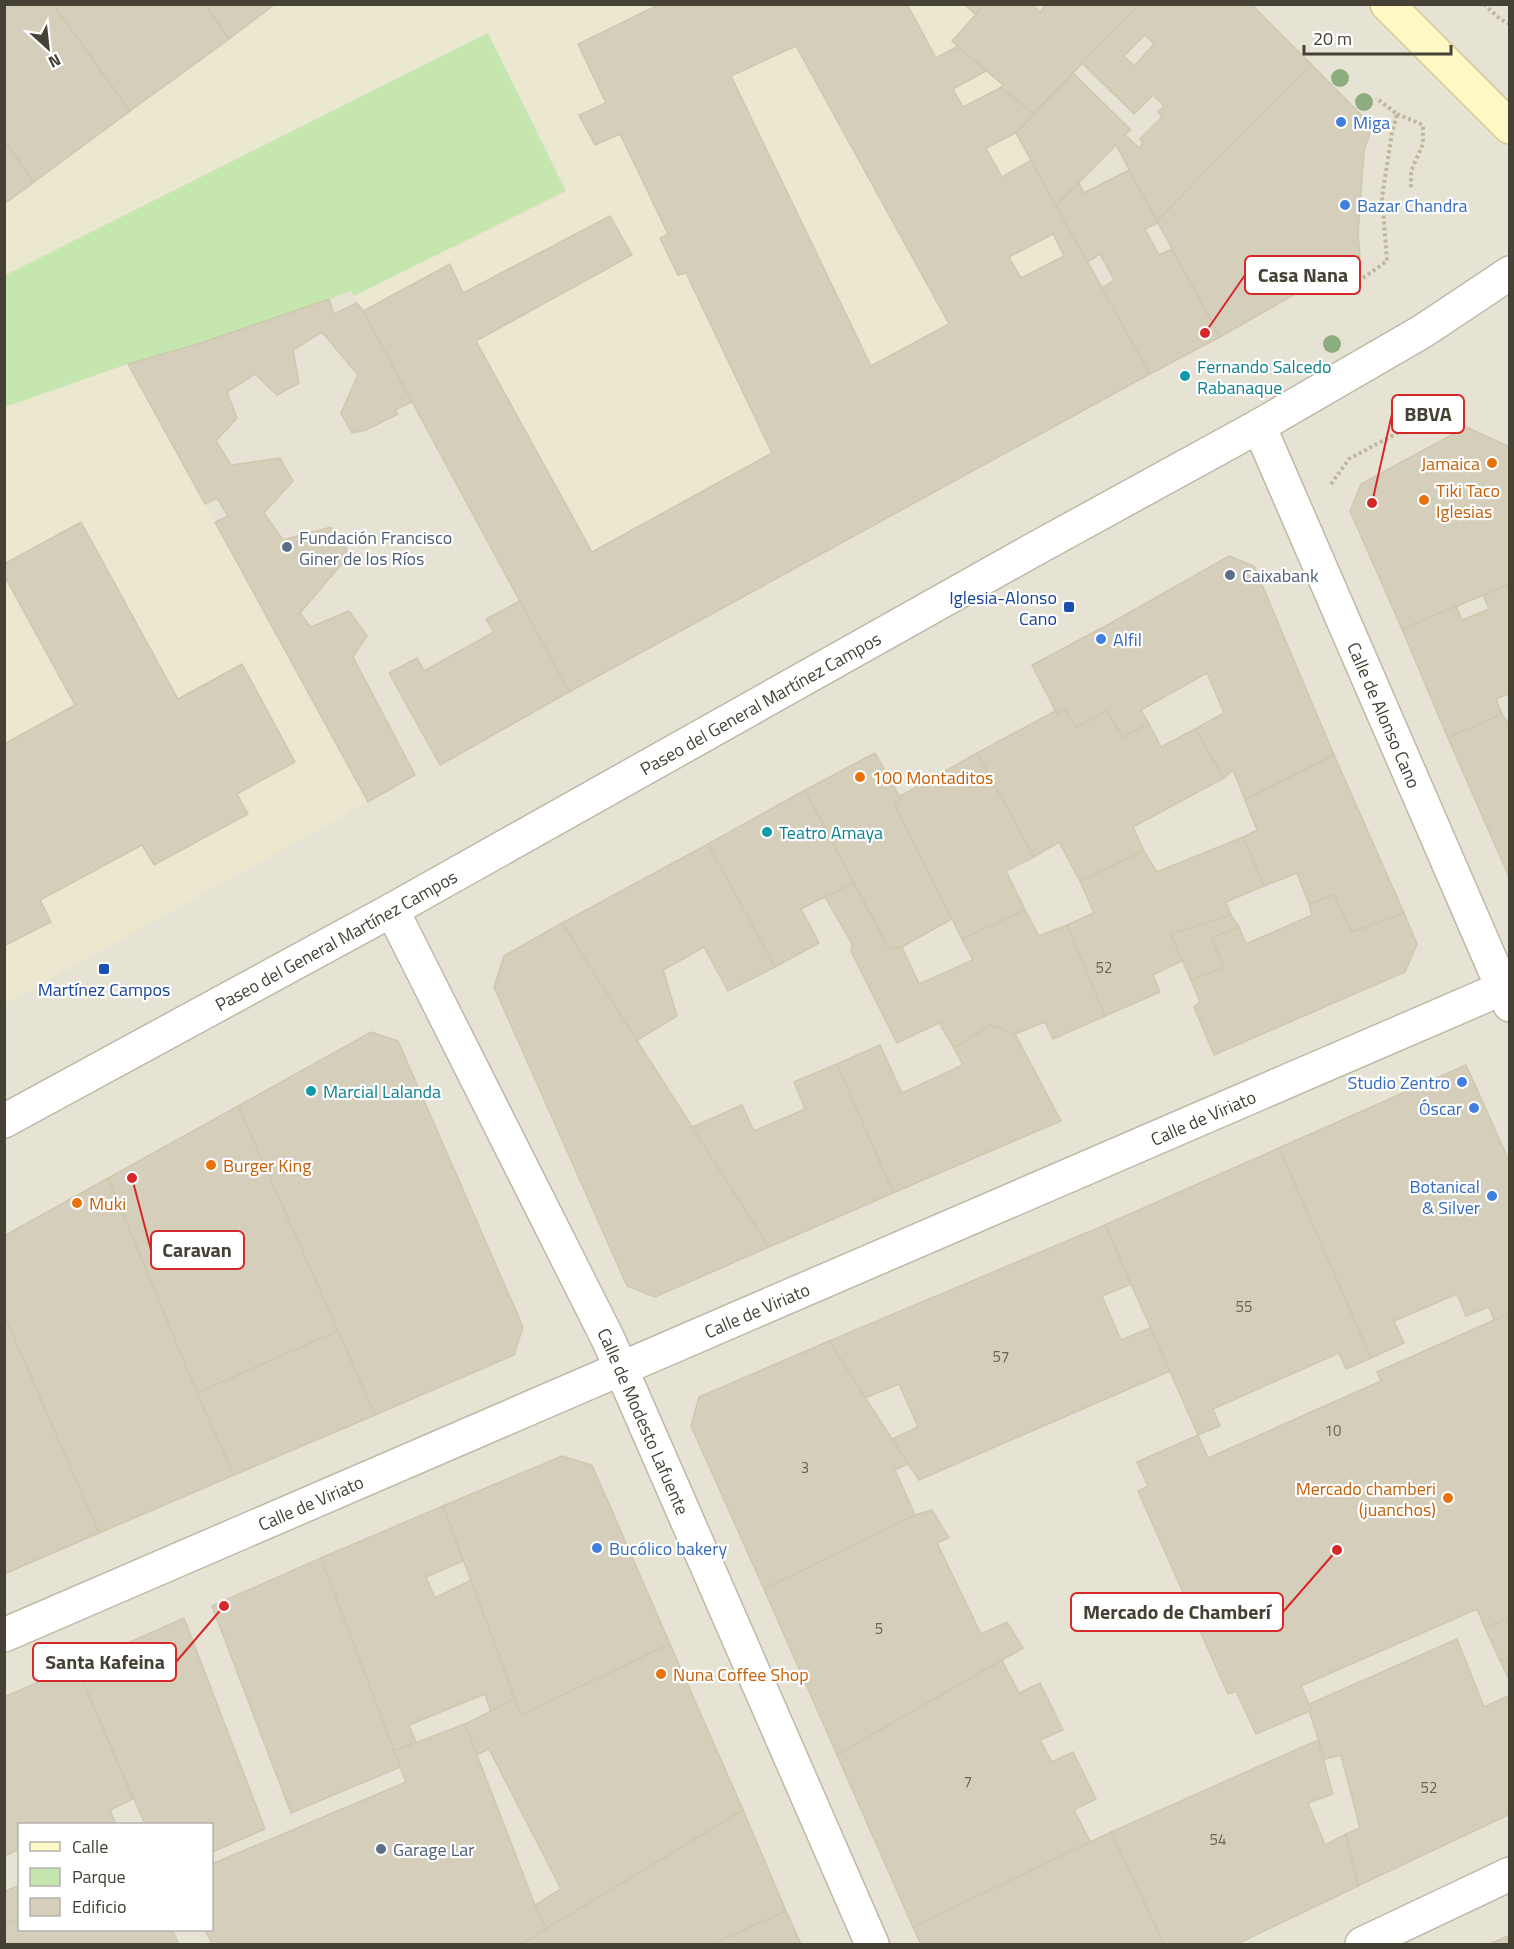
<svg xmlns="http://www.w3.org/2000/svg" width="1514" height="1949" font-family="'Titillium Web',sans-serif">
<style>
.residential{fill:#e6e3d4;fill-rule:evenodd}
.education{fill:#ece8cf}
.green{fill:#c5e7af}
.building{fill:#d4cebb;stroke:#cfc7ae;stroke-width:1.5;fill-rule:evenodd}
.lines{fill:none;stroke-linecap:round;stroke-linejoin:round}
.minor-casing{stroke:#beb9a8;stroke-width:36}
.tertiary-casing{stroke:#beb9a8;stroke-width:36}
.secondary-casing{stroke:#d2cb96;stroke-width:36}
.path{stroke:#bfb79a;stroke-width:4;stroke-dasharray:3 3;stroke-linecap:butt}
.minor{stroke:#fff;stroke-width:33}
.tertiary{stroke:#fff;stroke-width:33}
.secondary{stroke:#fef8c4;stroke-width:33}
.tree{fill:#8ead7e}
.shop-dot{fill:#3f7fe0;stroke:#fff;stroke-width:2}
.culture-dot{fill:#0f9aa8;stroke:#fff;stroke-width:2}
.food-dot{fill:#e8710a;stroke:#fff;stroke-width:2}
.service-dot{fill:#5c6f8a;stroke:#fff;stroke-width:2}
.transit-dot{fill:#1a4fb4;stroke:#fff;stroke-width:2}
.labels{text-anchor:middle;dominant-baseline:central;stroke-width:4.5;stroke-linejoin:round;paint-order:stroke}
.number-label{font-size:15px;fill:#696456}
.shop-label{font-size:18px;fill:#366cbe;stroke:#fff;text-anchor:start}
.culture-label{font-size:18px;fill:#0d838f;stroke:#fff;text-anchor:start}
.food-label{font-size:18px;fill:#c56008;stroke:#fff;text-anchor:start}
.service-label{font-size:18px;fill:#4e5e75;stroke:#fff;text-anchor:start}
.transit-label{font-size:18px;fill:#164399;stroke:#fff;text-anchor:end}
.street-label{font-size:18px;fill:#454135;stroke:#fff}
.leader{fill:none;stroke:#d62828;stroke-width:2}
.callout-dot{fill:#d62828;stroke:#fff;stroke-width:2}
.callout{fill:#fff;stroke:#d62828;stroke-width:2}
.callout-label{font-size:20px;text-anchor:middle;font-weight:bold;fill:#454135}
</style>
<rect width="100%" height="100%" fill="#f3f0e6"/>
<!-- residential -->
<path class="residential" d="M5,5H1509V1944H5ZM20,1824H212V1930H20Z"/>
<!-- education -->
<polygon class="education" points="275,5 985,5 953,42 1003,85 1001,88 1034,113 1016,133 1150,374 569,692 351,291 201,343 129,364 368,802 5,1004 4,204"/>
<!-- green -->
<polygon class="green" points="488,33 566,191 354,296 351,291 201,343 128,364 5,407 5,275"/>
<!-- building -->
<g class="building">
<polygon points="4,4 53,4 130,111 34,182 4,141"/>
<polygon points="53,4 205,4 229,39 130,111"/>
<polygon points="205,4 275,4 229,39"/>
<path d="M660,4H907L936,58L958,46L986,71L953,89L963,107L1000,88L1034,113L1016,133L986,148L1002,177L1031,160L1150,374L569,692L363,311L450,264L463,293L610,216L632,255L476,341L592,552L772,453L686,273L678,275L660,238L668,234L620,134L595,145L579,115L606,103L578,44ZM796,46L949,324L871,366L731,76ZM1053,234L1064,256L1021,278L1009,257Z"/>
<polygon points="964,4 985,4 976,15"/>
<polygon points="985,4 1032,4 1040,12 1047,4 1140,4 1034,113 1000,88 1003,85 952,41"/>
<path d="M1140,4H1251L1311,64L1157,221L1116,145L1056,206L1016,133L1073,73L1131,130L1125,135L1139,148L1143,143L1140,139L1162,117L1158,112L1164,106L1153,95L1134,114L1082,63ZM1145,35L1154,44L1134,66L1124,56Z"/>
<polygon points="1311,64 1372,126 1364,151 1358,233 1360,257 1220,337 1157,221"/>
<polygon points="4,141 34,182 4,204"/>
<polygon points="1129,170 1158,223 1145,229 1159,255 1172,249 1220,337 1150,374 1102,288 1114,280 1100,254 1087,262 1056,206 1079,183 1084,193"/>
<polygon points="329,299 334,314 357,303 363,311 412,402 395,410 398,414 366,430 352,433 341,413 358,375 322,332 293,350 299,383 277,395 255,374 227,392 237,418 216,441 231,465 280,458 293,481 264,513 283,540 331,527 350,554 300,613 311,627 349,611 367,636 353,657 415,775 368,802 215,522 228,516 217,498 205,504 128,364 201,343"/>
<polygon points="1466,427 1510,447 1510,584 1402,629 1350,511 1361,484"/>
<polygon points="81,522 178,699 242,664 295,762 237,794 248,814 154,865 142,845 40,900 51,922 4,946 4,744 75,705 4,575 4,564"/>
<polygon points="1229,556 1254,566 1334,755 1245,800 1233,770 1224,778 1195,729 1224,713 1207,673 1141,710 1149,724 1123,737 1106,711 1076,728 1065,710 1057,714 1032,665 1111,623"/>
<polygon points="1510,584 1510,693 1496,699 1502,714 1448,738 1402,629 1456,606 1462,620 1489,609 1483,595"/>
<polygon points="520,601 569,692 440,765 389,673 417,658 424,671 494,632 486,619"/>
<polygon points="1065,710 1076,728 1106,711 1123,737 1149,724 1161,747 1195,729 1224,778 1133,827 1144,851 1080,881 1059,842 1034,857 977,753 1055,711 1057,714"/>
<polygon points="1502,714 1510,727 1510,879 1448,738"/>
<polygon points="875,753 901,799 894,803 952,919 902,947 889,948 805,790"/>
<polygon points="977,753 1034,857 1006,871 1025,910 962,939 894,803 901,799 899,797"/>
<polygon points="1334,755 1404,913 1352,932 1334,895 1309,904 1297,873 1264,886 1243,837 1257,830 1245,800"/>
<polygon points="805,790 853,883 801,909 819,943 775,967 708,844"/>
<polygon points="1243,837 1264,886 1226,902 1231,915 1171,934 1182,961 1153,975 1160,992 1105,1016 1067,925 1094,913 1080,881 1144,851 1157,872"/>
<polygon points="708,844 775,967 728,991 704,947 663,970 677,1016 636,1041 562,923"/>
<polygon points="853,883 889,948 902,947 919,984 973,960 962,939 1025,910 1039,936 1067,925 1105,1016 1053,1039 1045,1022 1015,1034 990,1025 954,1048 939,1023 897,1043 851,951 852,944 825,897"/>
<polygon points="1334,895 1352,932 1404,913 1417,944 1405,972 1214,1055 1194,1007 1200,1002 1191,980 1224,967 1211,938 1239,927 1246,944 1312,915 1309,904"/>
<polygon points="1231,915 1239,927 1211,938 1224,967 1191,980 1171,934"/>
<polygon points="562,923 769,1247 655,1297 627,1286 494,987 504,956"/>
<polygon points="990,1025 1015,1034 1061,1121 893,1193 837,1064 880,1045 902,1093 963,1065 954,1048"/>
<polygon points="371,1032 398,1041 523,1327 514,1355 375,1415 238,1106"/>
<polygon points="837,1064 893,1193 769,1247 692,1127 742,1105 754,1131 805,1109 794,1082"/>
<polygon points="1466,1065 1510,1163 1510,1313 1494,1320 1489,1307 1466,1316 1457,1294 1394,1321 1404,1343 1371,1358 1279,1148"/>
<polygon points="238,1106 338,1331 197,1393 108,1178"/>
<polygon points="1279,1148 1371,1358 1346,1369 1339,1353 1213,1409 1220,1426 1198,1435 1105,1225"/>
<polygon points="108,1178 197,1393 234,1475 99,1533 4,1315 4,1236"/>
<polygon points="1105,1225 1131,1284 1102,1296 1121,1340 1150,1328 1170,1371 919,1480 892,1439 918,1427 899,1384 865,1398 829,1341"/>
<polygon points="1510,1313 1510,1617 1485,1628 1477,1609 1301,1686 1312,1710 1256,1734 1236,1691 1228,1694 1138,1491 1148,1486 1137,1462 1198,1435 1208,1458 1381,1381 1377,1372"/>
<polygon points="4,1315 99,1533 4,1574"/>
<polygon points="338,1331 375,1415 234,1475 197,1393"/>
<polygon points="829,1341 908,1464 895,1470 915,1515 764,1589 691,1426 699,1397"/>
<polygon points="562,1456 592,1465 670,1644 521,1715 443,1506"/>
<polygon points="443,1506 463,1561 426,1577 435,1598 471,1580 515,1699 491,1712 485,1694 409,1725 416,1742 394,1751 321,1558"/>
<polygon points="932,1510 949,1538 937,1543 981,1634 1007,1622 1023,1648 837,1755 764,1589 915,1515"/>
<polygon points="321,1558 400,1767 291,1813 212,1606"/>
<polygon points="1510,1617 1510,1657 1500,1661 1485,1628"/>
<polygon points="184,1618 265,1829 212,1852 212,1824 145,1824 76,1666"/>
<polygon points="1457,1639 1484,1707 1510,1695 1510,1814 1358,1886 1346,1834 1360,1828 1341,1755 1325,1759 1309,1711 1312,1710 1309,1704"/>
<polygon points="670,1644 743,1810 547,1929 535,1905 561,1889 489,1749 477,1755 465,1724 515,1699 521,1715"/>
<polygon points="1510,1657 1510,1681 1500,1661"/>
<polygon points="1002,1660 1019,1693 1040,1683 1063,1730 1040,1740 1052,1762 1073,1752 1096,1799 1074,1810 1091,1843 913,1927 837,1755"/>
<polygon points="76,1666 133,1799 110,1810 116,1824 20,1824 20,1849 4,1856 4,1697"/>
<polygon points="465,1724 535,1905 547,1929 521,1944 212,1944 205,1930 212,1930 212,1864 406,1782 394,1751"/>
<polygon points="1318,1740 1333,1794 1308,1803 1325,1845 1346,1834 1358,1886 1237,1944 1164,1944 1111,1832"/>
<polygon points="743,1810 786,1911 713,1944 521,1944"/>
<polygon points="1111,1832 1164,1944 921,1944 913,1927"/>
<polygon points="17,1886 20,1891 20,1918 4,1924 4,1892"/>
<polygon points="786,1911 801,1944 713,1944"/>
<polygon points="20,1918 20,1930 172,1930 179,1944 4,1944 4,1924"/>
<polygon points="1510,1935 1510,1944 1490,1944"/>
</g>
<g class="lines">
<!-- minor casing -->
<g class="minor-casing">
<g id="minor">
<path id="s1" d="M1259,426L1510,1005"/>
<path id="s2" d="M392,910L608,1339L872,1944"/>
<path id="s3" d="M4,1635L1510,985"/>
<polyline points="1362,1944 1510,1874"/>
</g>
</g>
<!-- tertiary casing -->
<g class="tertiary-casing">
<g id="tertiary">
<path id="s4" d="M4,1121L392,910L1033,550L1259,426L1423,331L1510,273"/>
</g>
</g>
<!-- secondary casing -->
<g class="secondary-casing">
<polyline id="secondary" points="1387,4 1510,127"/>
</g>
<!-- path -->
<g class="path">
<polyline points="1484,4 1500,19 1510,24"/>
<polyline points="1397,114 1423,125 1423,144 1411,171 1411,188"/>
<polyline points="1363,278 1387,261 1382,197 1392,133 1397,114 1376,98"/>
<polyline points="1331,484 1349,459 1399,432"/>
</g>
<!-- minor -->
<use href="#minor" class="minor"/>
<!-- tertiary -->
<use href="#tertiary" class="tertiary"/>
<!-- secondary -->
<use href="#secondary" class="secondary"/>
</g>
<!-- trees -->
<g class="tree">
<circle cx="1340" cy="78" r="9"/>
<circle cx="1364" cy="102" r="9"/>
<circle cx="1332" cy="344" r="9"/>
</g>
<!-- markers -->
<g class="shop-dot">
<circle cx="1341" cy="122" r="6"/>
<circle cx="1345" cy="205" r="6"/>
<circle cx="1101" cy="639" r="6"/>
<circle cx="1462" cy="1082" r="6"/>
<circle cx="1474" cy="1108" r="6"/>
<circle cx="1492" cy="1196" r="6"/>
<circle cx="597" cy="1548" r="6"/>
</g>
<g class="culture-dot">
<circle cx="1185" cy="376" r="6"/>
<circle cx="767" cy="832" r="6"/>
<circle cx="311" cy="1091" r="6"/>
</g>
<g class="food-dot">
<circle cx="1492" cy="463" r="6"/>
<circle cx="1424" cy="500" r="6"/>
<circle cx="860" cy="777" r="6"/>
<circle cx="211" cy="1165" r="6"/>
<circle cx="77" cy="1203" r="6"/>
<circle cx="1448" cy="1498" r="6"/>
<circle cx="661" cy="1674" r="6"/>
</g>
<g class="service-dot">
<circle cx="287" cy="547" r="6"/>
<circle cx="1230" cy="575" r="6"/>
<circle cx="381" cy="1849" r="6"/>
</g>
<g class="transit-dot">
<rect x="1063" y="601" width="12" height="12" rx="3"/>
<rect x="98" y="963" width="12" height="12" rx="3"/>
</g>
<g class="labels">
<!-- number labels -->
<g class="number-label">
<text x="1104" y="967">52</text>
<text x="1244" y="1306">55</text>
<text x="1001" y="1356">57</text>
<text x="1333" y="1430">10</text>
<text x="805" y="1467">3</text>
<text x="879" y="1628">5</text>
<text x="968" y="1781">7</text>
<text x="1429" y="1787">52</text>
<text x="1218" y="1839">54</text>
</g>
<!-- shop labels -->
<g class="shop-label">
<text x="1353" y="122">Miga</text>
<text x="1357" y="205">Bazar Chandra</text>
<text x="1113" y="639">Alfil</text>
<text x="1450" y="1082" text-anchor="end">Studio Zentro</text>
<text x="1462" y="1108" text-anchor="end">Óscar</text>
<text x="1480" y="1186" text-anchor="end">Botanical<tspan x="1480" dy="21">&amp; Silver</tspan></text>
<text x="609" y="1548">Bucólico bakery</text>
</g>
<!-- culture labels -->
<g class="culture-label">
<text x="1197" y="366">Fernando Salcedo<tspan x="1197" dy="21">Rabanaque</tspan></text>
<text x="779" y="832">Teatro Amaya</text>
<text x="323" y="1091">Marcial Lalanda</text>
</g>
<!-- food labels -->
<g class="food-label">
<text x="1480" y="463" text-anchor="end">Jamaica</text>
<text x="1436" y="490">Tiki Taco<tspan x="1436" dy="21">Iglesias</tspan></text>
<text x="872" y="777">100 Montaditos</text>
<text x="223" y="1165">Burger King</text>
<text x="89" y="1203">Muki</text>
<text x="1436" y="1488" text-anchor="end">Mercado chamberi<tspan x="1436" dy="21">(juanchos)</tspan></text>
<text x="673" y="1674">Nuna Coffee Shop</text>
</g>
<!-- service labels -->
<g class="service-label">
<text x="299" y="537">Fundación Francisco<tspan x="299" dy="21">Giner de los Ríos</tspan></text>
<text x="1242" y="575">Caixabank</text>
<text x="393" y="1849">Garage Lar</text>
</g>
<!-- transit labels -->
<g class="transit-label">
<text x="1057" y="597">Iglesia-Alonso<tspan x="1057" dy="21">Cano</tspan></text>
<text x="104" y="989" text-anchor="middle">Martínez Campos</text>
</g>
<!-- street labels -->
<g class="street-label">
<text stroke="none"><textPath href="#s4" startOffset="864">Paseo del General Martínez Campos</textPath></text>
<text stroke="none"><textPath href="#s1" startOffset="315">Calle de Alonso Cano</textPath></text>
<text stroke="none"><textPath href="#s4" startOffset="378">Paseo del General Martínez Campos</textPath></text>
<text stroke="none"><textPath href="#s3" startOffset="1306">Calle de Viriato</textPath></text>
<text stroke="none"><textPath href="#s3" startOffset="820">Calle de Viriato</textPath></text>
<text stroke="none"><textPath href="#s2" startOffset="570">Calle de Modesto Lafuente</textPath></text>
<text stroke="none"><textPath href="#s3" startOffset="334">Calle de Viriato</textPath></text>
</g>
</g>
<!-- callouts -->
<path class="leader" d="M1205 333L1245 275M1372 503L1392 414M132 1178L151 1250M1337 1550L1283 1612M224 1606L176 1662"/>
<g class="callout-dot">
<circle cx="1205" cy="333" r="6"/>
<circle cx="1372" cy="503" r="6"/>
<circle cx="132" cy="1178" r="6"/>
<circle cx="1337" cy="1550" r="6"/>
<circle cx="224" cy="1606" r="6"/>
</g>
<g class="callout">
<rect x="1245" y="256" width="115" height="38" rx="6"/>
<rect x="1392" y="395" width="72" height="38" rx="6"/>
<rect x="151" y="1231" width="93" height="38" rx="6"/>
<rect x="1071" y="1593" width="212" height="38" rx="6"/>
<rect x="33" y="1643" width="143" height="38" rx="6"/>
</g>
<g class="callout-label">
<text x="1303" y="282">Casa Nana</text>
<text x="1428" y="421">BBVA</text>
<text x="197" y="1257">Caravan</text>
<text x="1177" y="1619">Mercado de Chamberí</text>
<text x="105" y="1669">Santa Kafeina</text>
</g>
<!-- border -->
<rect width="1514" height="1949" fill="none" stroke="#454135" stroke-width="12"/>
<!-- legend -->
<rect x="18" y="1823" width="195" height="108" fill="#ffffff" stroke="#b5b3ae" stroke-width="1.5"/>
<rect x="30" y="1842" width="30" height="9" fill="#fef8c4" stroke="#b5b3ae" stroke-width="1.5"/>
<text x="72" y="1853" font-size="18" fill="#454135">Calle</text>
<rect x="30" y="1868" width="30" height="18" fill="#c5e7af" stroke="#b5b3ae" stroke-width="1.5"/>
<text x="72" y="1883" font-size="18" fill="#454135">Parque</text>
<rect x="30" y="1898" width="30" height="18" fill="#d4cebb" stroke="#b5b3ae" stroke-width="1.5"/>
<text x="72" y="1913" font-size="18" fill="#454135">Edificio</text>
<!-- north arrow -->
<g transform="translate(48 48) rotate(153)" stroke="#ffffff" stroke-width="4.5" paint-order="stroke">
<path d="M0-4.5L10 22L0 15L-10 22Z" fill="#454135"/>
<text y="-9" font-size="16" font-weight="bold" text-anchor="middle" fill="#454135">N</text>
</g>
<!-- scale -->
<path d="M1304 45v9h147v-9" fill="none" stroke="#454135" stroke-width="3"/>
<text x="1313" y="45" font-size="18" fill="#454135" stroke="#ffffff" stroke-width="4.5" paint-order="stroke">20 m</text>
</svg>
